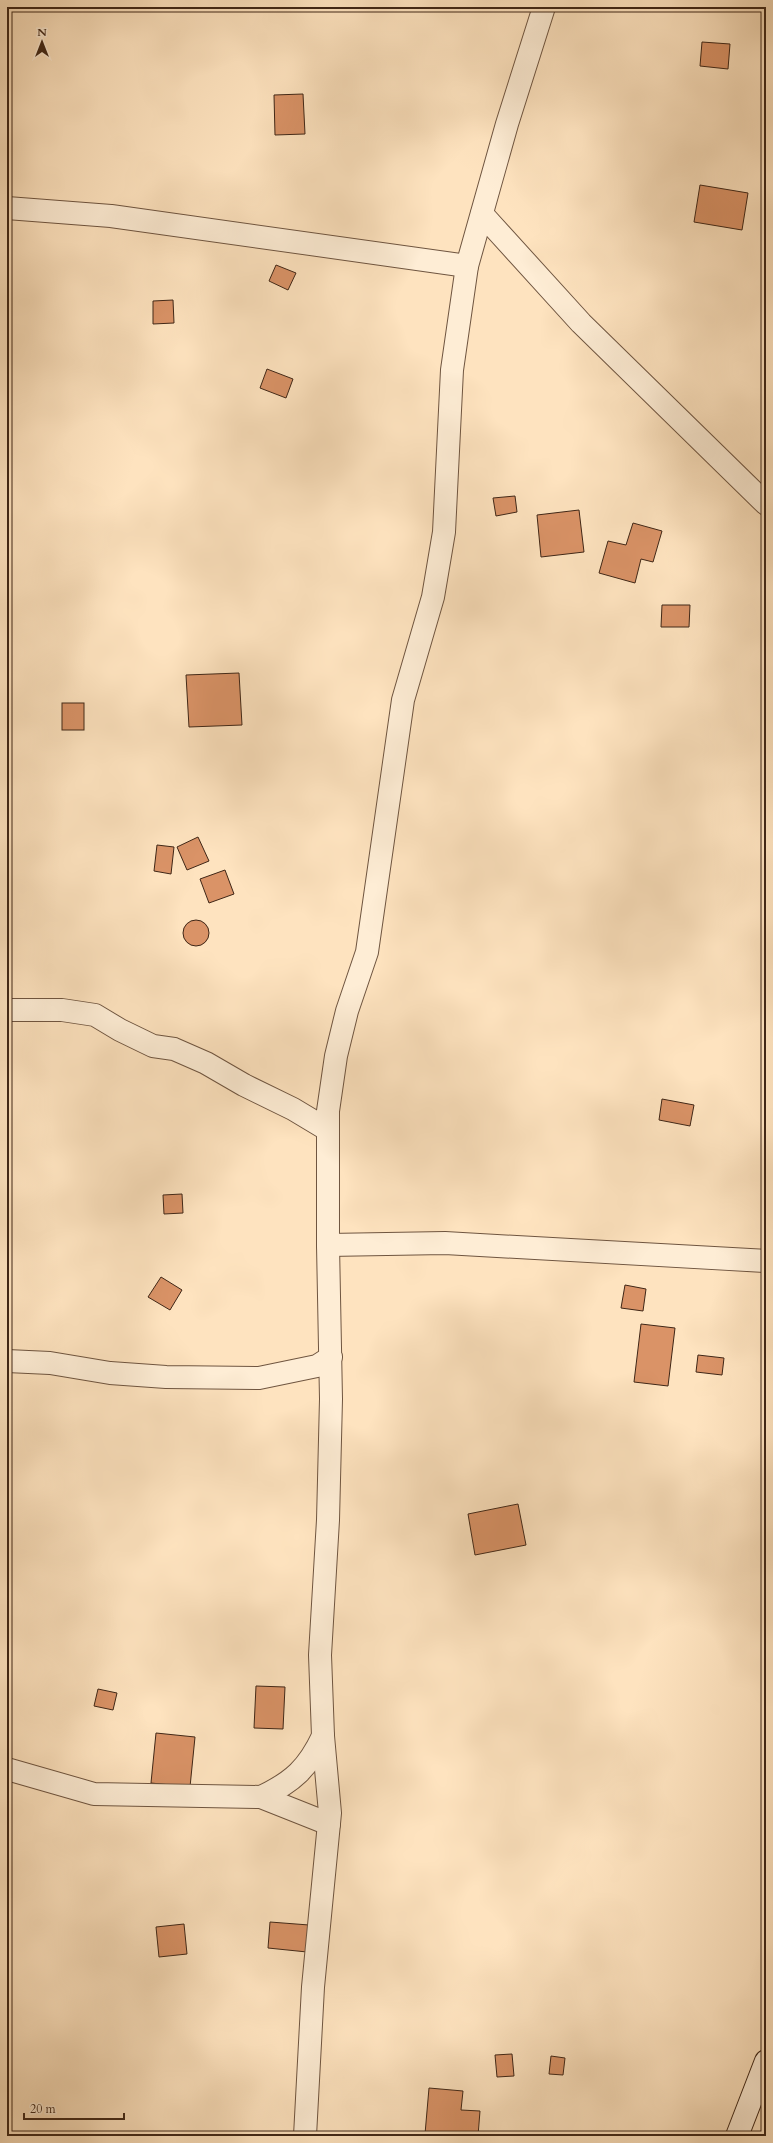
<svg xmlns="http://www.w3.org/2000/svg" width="773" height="2143" font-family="Cardo,serif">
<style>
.building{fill:#da9367;stroke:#3f2616}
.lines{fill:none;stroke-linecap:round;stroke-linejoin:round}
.street-casing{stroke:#6f5540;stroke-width:24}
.secondary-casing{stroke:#3f2616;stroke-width:24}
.street{stroke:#feedd5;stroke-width:22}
.secondary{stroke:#feedd5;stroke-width:22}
</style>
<rect width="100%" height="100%" fill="#fee3bf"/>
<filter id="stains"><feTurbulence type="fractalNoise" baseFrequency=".005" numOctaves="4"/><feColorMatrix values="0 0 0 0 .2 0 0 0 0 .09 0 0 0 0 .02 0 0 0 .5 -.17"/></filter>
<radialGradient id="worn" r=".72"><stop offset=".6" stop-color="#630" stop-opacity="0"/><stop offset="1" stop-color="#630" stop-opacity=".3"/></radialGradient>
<!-- building -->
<g class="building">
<polygon points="702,42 730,44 728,69 700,66"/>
<polygon points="303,94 305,134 275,135 274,95"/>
<polygon points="700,185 748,193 742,230 694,222"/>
<polygon points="276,265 296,273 288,290 269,281"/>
<polygon points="173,300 174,323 153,324 153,301"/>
<polygon points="267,369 293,379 286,398 260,388"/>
<polygon points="515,496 517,512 496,516 493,498"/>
<polygon points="579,510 584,552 541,557 537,515"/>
<polygon points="633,523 662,531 653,562 641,559 635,583 599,573 608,541 626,545"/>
<polygon points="662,605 690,605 689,627 661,627"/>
<polygon points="239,673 242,725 189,727 186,675"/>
<rect x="62" y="703" width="22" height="27"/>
<polygon points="198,837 209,861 187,870 177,847"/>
<polygon points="157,845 174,847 171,874 154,871"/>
<polygon points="225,870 234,894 209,903 200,879"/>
<circle cx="196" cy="933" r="13"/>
<polygon points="662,1099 694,1105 690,1126 659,1120"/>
<polygon points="182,1194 183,1213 164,1214 163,1195"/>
<polygon points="161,1277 182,1290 170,1310 148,1297"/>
<polygon points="625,1285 646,1289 643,1311 621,1308"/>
<polygon points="641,1324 675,1328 668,1386 634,1382"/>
<polygon points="698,1355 724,1358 722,1375 696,1372"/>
<polygon points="518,1504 526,1545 475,1555 468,1514"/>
<polygon points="256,1686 285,1687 283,1729 254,1728"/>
<polygon points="98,1689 117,1693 113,1710 94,1706"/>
<polygon points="156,1733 195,1737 190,1787 151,1783"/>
<polygon points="270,1922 309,1925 307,1952 268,1948"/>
<polygon points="184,1924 187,1954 159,1957 156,1927"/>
<polygon points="512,2054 514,2076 497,2077 495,2055"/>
<polygon points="551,2056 565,2058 563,2075 549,2074"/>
<polygon points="429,2088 463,2091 461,2110 480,2111 478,2136 425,2134"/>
</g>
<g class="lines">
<!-- street casing -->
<g class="street-casing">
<g id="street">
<polyline points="7,208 111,216 467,266"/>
<polyline points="482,214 581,323 766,504"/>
<polyline points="7,1010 62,1010 95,1015 120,1030 153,1046 174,1049 206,1063 244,1085 293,1109 328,1130"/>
<polyline points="328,1245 445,1243 766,1261"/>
<polyline points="7,1361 50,1363 110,1373 166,1377 259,1378 317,1366 331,1357"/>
<polyline points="7,1769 94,1794 261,1797 329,1824"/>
<path d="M261,1797C293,1782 308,1768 323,1736"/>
<polyline points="305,2136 313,1987 330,1813 323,1736 320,1655 328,1520 331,1399 328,1245 328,1111 336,1056 347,1011 367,952 403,700 433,597 444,532 452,370 467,266 507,124 544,7"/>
</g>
</g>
<!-- secondary casing -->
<g class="secondary-casing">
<polyline id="secondary" points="737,2136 766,2061"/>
</g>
<!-- street -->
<use href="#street" class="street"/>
<!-- secondary -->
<use href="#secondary" class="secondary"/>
</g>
<!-- margin -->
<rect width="773" height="2143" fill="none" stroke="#fee3bf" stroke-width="24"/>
<rect x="8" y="8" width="757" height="2127" fill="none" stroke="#3f2616" stroke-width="2"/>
<rect x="12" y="12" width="749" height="2119" fill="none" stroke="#3f2616"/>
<!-- north arrow -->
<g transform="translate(42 42)" stroke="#feedd5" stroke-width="3" paint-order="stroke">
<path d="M0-3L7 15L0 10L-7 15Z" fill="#3f2616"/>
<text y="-6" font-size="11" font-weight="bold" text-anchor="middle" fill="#3f2616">N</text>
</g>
<!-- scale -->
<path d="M24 2113v6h100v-6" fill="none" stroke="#3f2616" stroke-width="2"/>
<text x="30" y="2113" font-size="12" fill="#3f2616" stroke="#feedd5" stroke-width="3" paint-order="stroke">20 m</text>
<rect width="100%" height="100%" filter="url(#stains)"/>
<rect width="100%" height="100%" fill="url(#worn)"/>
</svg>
